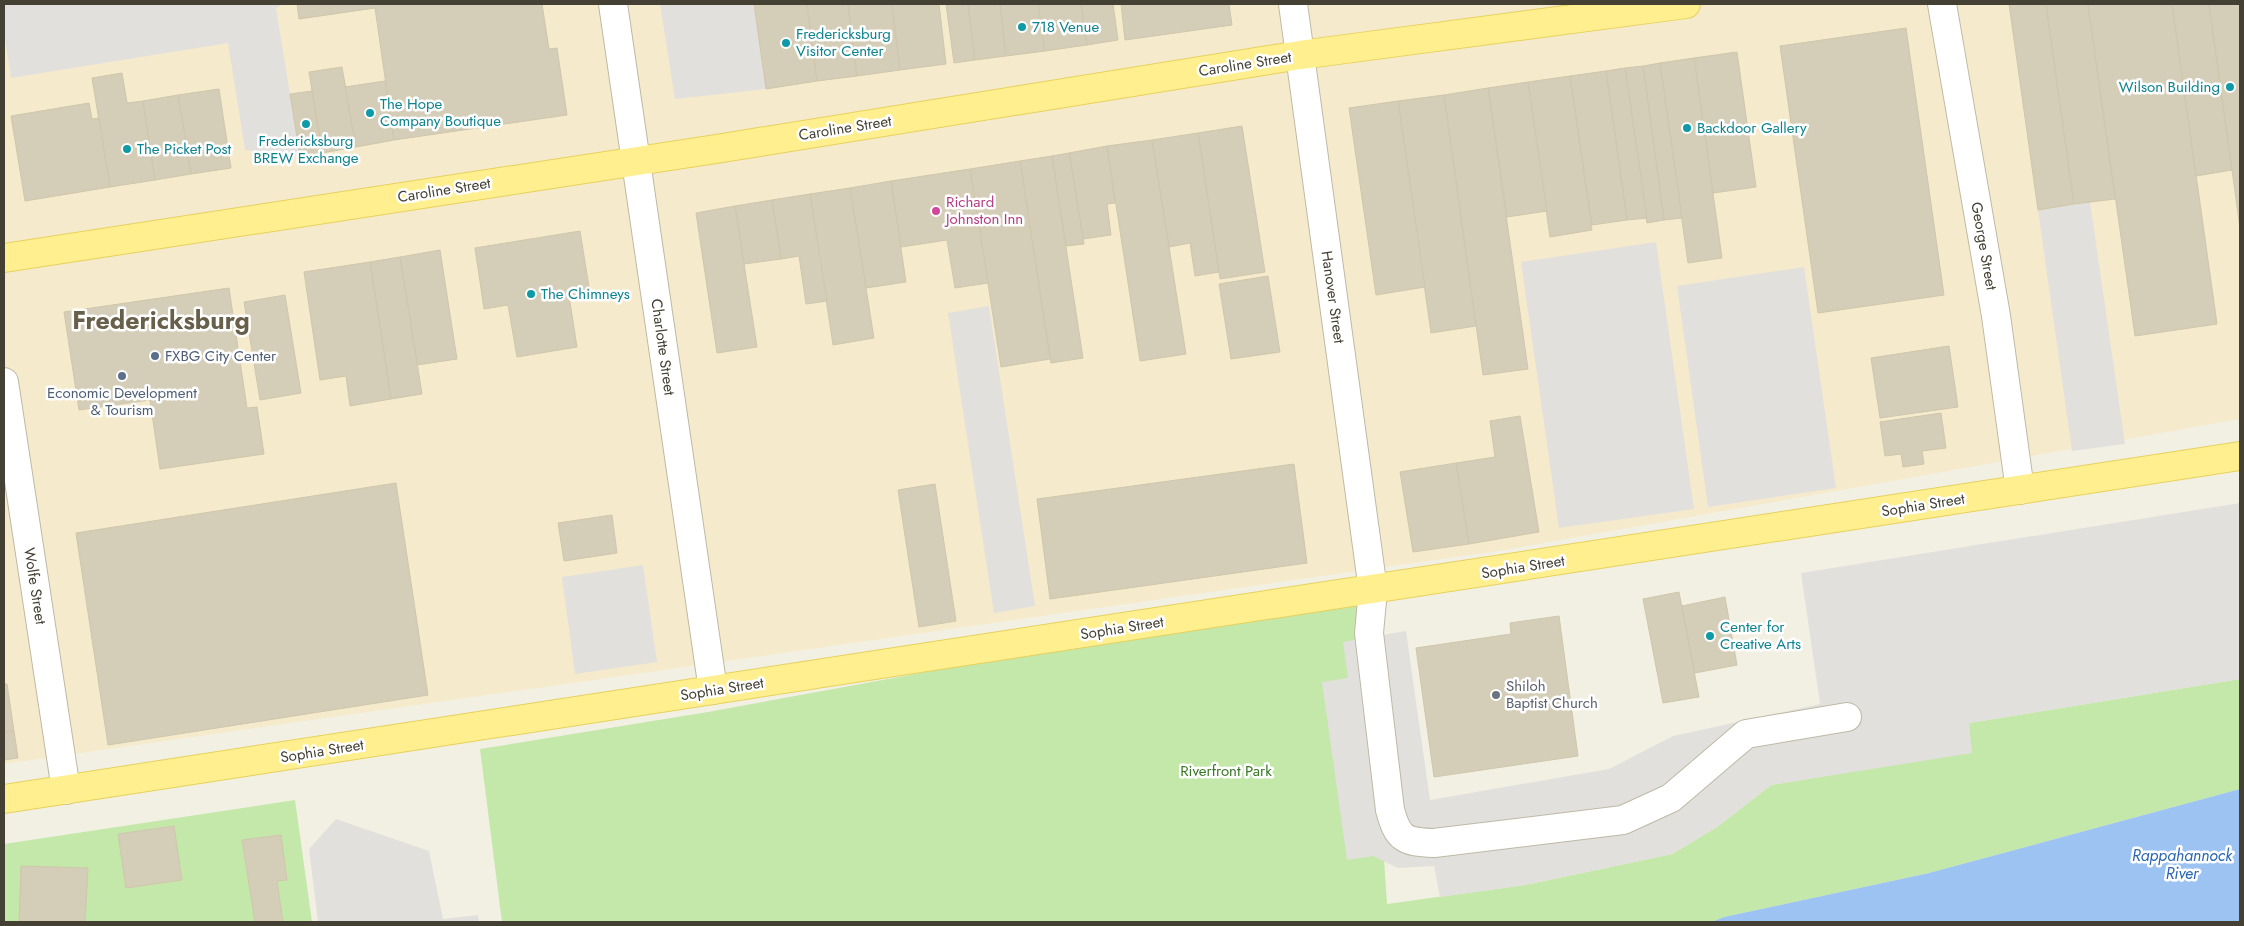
<svg xmlns="http://www.w3.org/2000/svg" width="2244" height="926" font-family="Jost,sans-serif">
<style>
.commercial{fill:#f6eacc}
.green{fill:#c3e8a9;fill-rule:evenodd}
.parking{fill:#e2e0dc}
.water{fill:#9cc3f2}
.building{fill:#d4cdb8;stroke:#cfc6ab}
.lines{fill:none;stroke-linecap:round;stroke-linejoin:round}
.minor-casing{stroke:#beb9a5;stroke-width:30}
.major-casing{stroke:#e7d15c;stroke-width:30}
.minor{stroke:#fff;stroke-width:28}
.major{stroke:#ffef8f;stroke-width:28}
.culture-dot{fill:#0f9aa8;stroke:#fff;stroke-width:2}
.hotel-dot{fill:#d1479c;stroke:#fff;stroke-width:2}
.service-dot{fill:#5c6f8a;stroke:#fff;stroke-width:2}
.worship-dot{fill:#6b7280;stroke:#fff;stroke-width:2}
.labels{text-anchor:middle;dominant-baseline:central;stroke-width:5;stroke-linejoin:round;paint-order:stroke}
.culture-label{font-size:15px;fill:#0d838f;stroke:#fff;text-anchor:start}
.street-label{font-size:15px;fill:#444033;stroke:#fff}
.hotel-label{font-size:15px;fill:#b23c85;stroke:#fff;text-anchor:start}
.service-label{font-size:15px;fill:#4e5e75;stroke:#fff;text-anchor:start}
.worship-label{font-size:15px;fill:#5b616d;stroke:#fff;text-anchor:start}
.park-label{font-size:15px;fill:#387725;stroke:#fff}
.water-label{font-size:16px;font-style:italic;fill:#2965b2;stroke:#fff}
.town-label{font-size:25px;font-weight:bold;fill:#675f4a;stroke:#fff}
</style>
<rect width="100%" height="100%" fill="#f2f0e3"/>
<!-- commercial -->
<polygon class="commercial" points="4,4 2240,4 2240,419 1505,550 4,764"/>
<!-- green -->
<g class="green">
<polygon points="1373,590 1369,633 1387,904 1525,885 1672,854 1717,827 1771,785 1824,776 1969,723 2240,679 2240,789 1929,873 1724,917 1711,922 502,922 480,749 708,712"/>
<path d="M295,800L312,922H283L277,881L287,880L280,835L242,841L255,922H85L88,868L22,866L19,922H4V844ZM174,826L182,880L126,888L118,834Z"/>
</g>
<!-- parking -->
<g class="parking">
<polygon points="4,4 281,4 281,6 276,8 300,156 245,150 228,43 11,78 4,33"/>
<polygon points="660,4 754,4 766,89 675,99"/>
<polygon points="2090,202 2125,444 2072,451 2038,210"/>
<polygon points="1656,242 1694,509 1559,528 1521,262"/>
<polygon points="1804,267 1836,488 1708,507 1677,286"/>
<polygon points="989,306 1035,606 994,613 948,313"/>
<polygon points="2240,503 2240,679 1969,723 1972,753 1771,785 1717,827 1672,854 1525,885 1440,897 1434,866 1398,868 1373,856 1347,860 1322,682 1348,678 1343,642 1406,631 1430,800 1609,769 1673,736 1820,704 1801,573"/>
<polygon points="643,565 657,662 575,674 562,577"/>
<polygon points="336,819 429,851 443,919 478,915 479,922 318,922 309,849"/>
</g>
<!-- water -->
<polygon class="water" points="2240,789 2240,922 1711,922 1724,917 1929,873"/>
<!-- building -->
<g class="building">
<polygon points="297,4 542,4 549,49 557,48 567,115 394,140 375,8 299,19"/>
<polygon points="754,4 807,4 817,81 766,89"/>
<polygon points="807,4 848,4 857,76 817,81"/>
<polygon points="848,4 892,4 900,70 857,76"/>
<polygon points="892,4 939,4 946,64 900,70"/>
<polygon points="946,4 968,4 975,60 954,63"/>
<polygon points="968,4 1000,4 1006,56 975,60"/>
<polygon points="1000,4 1038,4 1045,51 1006,56"/>
<polygon points="1038,4 1081,4 1087,45 1045,51"/>
<polygon points="1081,4 1113,4 1118,40 1087,45"/>
<polygon points="1121,4 1229,4 1232,25 1125,40"/>
<polygon points="2009,4 2046,4 2074,204 2038,210"/>
<polygon points="2046,4 2088,4 2115,199 2074,204"/>
<polygon points="2088,4 2172,4 2217,324 2135,336"/>
<polygon points="2172,4 2209,4 2232,170 2196,176"/>
<polygon points="2209,4 2240,4 2240,228 2232,170"/>
<polygon points="1906,28 1944,295 1818,313 1780,46"/>
<polygon points="1737,52 1756,187 1713,193 1694,58"/>
<polygon points="1694,58 1722,258 1688,263 1660,63"/>
<polygon points="1660,63 1682,218 1664,220 1643,66"/>
<polygon points="1643,66 1664,220 1647,223 1625,68"/>
<polygon points="342,67 356,147 322,153 309,72"/>
<polygon points="1625,68 1647,218 1627,220 1606,71"/>
<polygon points="1606,71 1627,220 1592,225 1570,76"/>
<polygon points="122,73 127,103 143,101 155,180 110,187 92,78"/>
<polygon points="1570,76 1592,230 1550,237 1528,82"/>
<polygon points="385,81 394,140 356,147 345,87"/>
<polygon points="1528,82 1547,211 1507,217 1488,88"/>
<polygon points="1488,88 1528,369 1483,375 1444,95"/>
<polygon points="219,89 231,168 191,174 178,95"/>
<polygon points="312,91 322,153 300,156 290,94"/>
<polygon points="178,95 191,174 155,180 143,101"/>
<polygon points="1444,95 1476,326 1431,333 1398,101"/>
<polygon points="1398,101 1425,287 1376,295 1349,108"/>
<polygon points="89,103 92,119 99,118 110,187 25,201 11,116"/>
<polygon points="1242,126 1265,272 1220,279 1198,133"/>
<polygon points="1198,133 1219,272 1195,276 1190,243 1169,247 1152,140"/>
<polygon points="1152,140 1186,354 1140,361 1107,146"/>
<polygon points="1107,146 1115,203 1107,204 1111,235 1083,239 1069,153"/>
<polygon points="1069,153 1084,244 1066,246 1052,156"/>
<polygon points="1052,156 1083,358 1051,363 1020,161"/>
<polygon points="1020,161 1050,359 1001,367 970,169"/>
<polygon points="970,169 988,283 955,288 947,240 901,247 891,181"/>
<polygon points="891,181 906,282 866,288 850,188"/>
<polygon points="850,188 874,338 833,345 810,194"/>
<polygon points="810,194 827,301 806,304 799,256 781,259 772,200"/>
<polygon points="772,200 781,259 744,264 735,206"/>
<polygon points="735,206 757,347 717,353 696,213"/>
<polygon points="580,231 590,293 569,296 577,347 517,357 508,305 484,309 475,248"/>
<polygon points="440,250 457,359 417,365 400,257"/>
<polygon points="400,257 422,394 391,399 370,262"/>
<polygon points="370,262 391,399 350,406 346,376 320,380 304,272"/>
<polygon points="1268,276 1280,352 1231,359 1219,284"/>
<polygon points="229,288 247,408 257,407 264,454 160,469 150,400 79,410 64,312"/>
<polygon points="285,295 301,393 260,400 244,302"/>
<polygon points="1949,346 1958,407 1880,418 1871,358"/>
<polygon points="1941,413 1946,448 1922,451 1924,464 1903,467 1901,454 1885,456 1880,422"/>
<polygon points="1520,416 1539,532 1469,544 1456,463 1495,457 1490,421"/>
<polygon points="1456,463 1469,544 1413,552 1400,472"/>
<polygon points="1294,464 1307,563 1050,599 1037,499"/>
<polygon points="396,483 428,695 108,745 76,533"/>
<polygon points="935,484 956,621 919,627 898,490"/>
<polygon points="612,515 617,553 564,561 558,523"/>
<polygon points="1679,592 1699,697 1663,703 1643,599"/>
<polygon points="1725,597 1737,665 1695,673 1682,606"/>
<polygon points="1559,616 1578,756 1434,777 1416,648 1511,634 1510,623"/>
<polygon points="4,684 7,684 14,731 4,732"/>
<polygon points="14,731 18,758 4,760 4,732"/>
<polygon points="174,826 182,880 126,888 118,834"/>
<polygon points="281,835 287,880 277,881 283,922 255,922 242,840"/>
<polygon points="21,866 88,868 85,922 19,922"/>
</g>
<g class="lines">
<!-- minor casing -->
<g class="minor-casing">
<g id="minor">
<polyline points="613,4 713,690"/>
<path d="M1293,4L1373,590L1369,633L1390,810C1398,839 1404,842 1434,843L1623,820L1671,798L1746,734L1847,717"/>
<polyline points="1942,4 1996,316 2020,490"/>
<polyline points="4,382 66,790"/>
</g>
</g>
<!-- major casing -->
<g class="major-casing">
<g id="major">
<polyline points="4,258 716,149 1300,55 1686,4"/>
<path d="M4,799C308,754 610,704 914,659C1356,592 1798,524 2240,456"/>
</g>
</g>
<!-- minor -->
<use href="#minor" class="minor"/>
<!-- major -->
<use href="#major" class="major"/>
</g>
<!-- markers -->
<g class="culture-dot">
<circle cx="1022" cy="27" r="5"/>
<circle cx="786" cy="43" r="5"/>
<circle cx="2230" cy="87" r="5"/>
<circle cx="370" cy="113" r="5"/>
<circle cx="306" cy="124" r="5"/>
<circle cx="1687" cy="128" r="5"/>
<circle cx="127" cy="149" r="5"/>
<circle cx="531" cy="294" r="5"/>
<circle cx="1710" cy="636" r="5"/>
</g>
<circle class="hotel-dot" cx="936" cy="211" r="5"/>
<g class="service-dot">
<circle cx="155" cy="356" r="5"/>
<circle cx="122" cy="376" r="5"/>
</g>
<circle class="worship-dot" cx="1496" cy="695" r="5"/>
<g class="labels">
<!-- culture labels -->
<g class="culture-label">
<text x="1032" y="27">718 Venue</text>
<text x="796" y="34">Fredericksburg<tspan x="796" dy="17">Visitor Center</tspan></text>
<text x="2220" y="87" text-anchor="end">Wilson Building</text>
<text x="380" y="104">The Hope<tspan x="380" dy="17">Company Boutique</tspan></text>
<text x="1697" y="128">Backdoor Gallery</text>
<text x="306" y="141" text-anchor="middle">Fredericksburg<tspan x="306" dy="17">BREW Exchange</tspan></text>
<text x="137" y="149">The Picket Post</text>
<text x="541" y="294">The Chimneys</text>
<text x="1720" y="627">Center for<tspan x="1720" dy="17">Creative Arts</tspan></text>
</g>
<!-- street labels -->
<g class="street-label">
<text transform="translate(1245 64) rotate(-9)">Caroline Street</text>
<text transform="translate(845 128) rotate(-9)">Caroline Street</text>
<text transform="translate(444 190) rotate(-9)">Caroline Street</text>
<text transform="translate(1984 246) rotate(80)">George Street</text>
<text transform="translate(1333 297) rotate(82)">Hanover Street</text>
<text transform="translate(663 347) rotate(82)">Charlotte Street</text>
<text transform="translate(1923 505) rotate(-9)">Sophia Street</text>
<text transform="translate(1523 567) rotate(-9)">Sophia Street</text>
<text transform="translate(35 586) rotate(81)">Wolfe Street</text>
<text transform="translate(1122 628) rotate(-9)">Sophia Street</text>
<text transform="translate(722 689) rotate(-9)">Sophia Street</text>
<text transform="translate(322 751) rotate(-9)">Sophia Street</text>
</g>
<!-- hotel labels -->
<g class="hotel-label">
<text x="946" y="202">Richard<tspan x="946" dy="17">Johnston Inn</tspan></text>
</g>
<!-- service labels -->
<g class="service-label">
<text x="165" y="356">FXBG City Center</text>
<text x="122" y="393" text-anchor="middle">Economic Development<tspan x="122" dy="17">&amp; Tourism</tspan></text>
</g>
<!-- worship labels -->
<g class="worship-label">
<text x="1506" y="686">Shiloh<tspan x="1506" dy="17">Baptist Church</tspan></text>
</g>
<!-- park labels -->
<g class="park-label">
<text x="1226" y="771">Riverfront Park</text>
</g>
<!-- water labels -->
<g class="water-label">
<text x="2182" y="855">Rappahannock<tspan x="2182" dy="18">River</tspan></text>
</g>
<!-- town labels -->
<g class="town-label">
<text x="161" y="320">Fredericksburg</text>
</g>
</g>
<!-- border -->
<rect width="2244" height="926" fill="none" stroke="#444033" stroke-width="10"/>
</svg>
